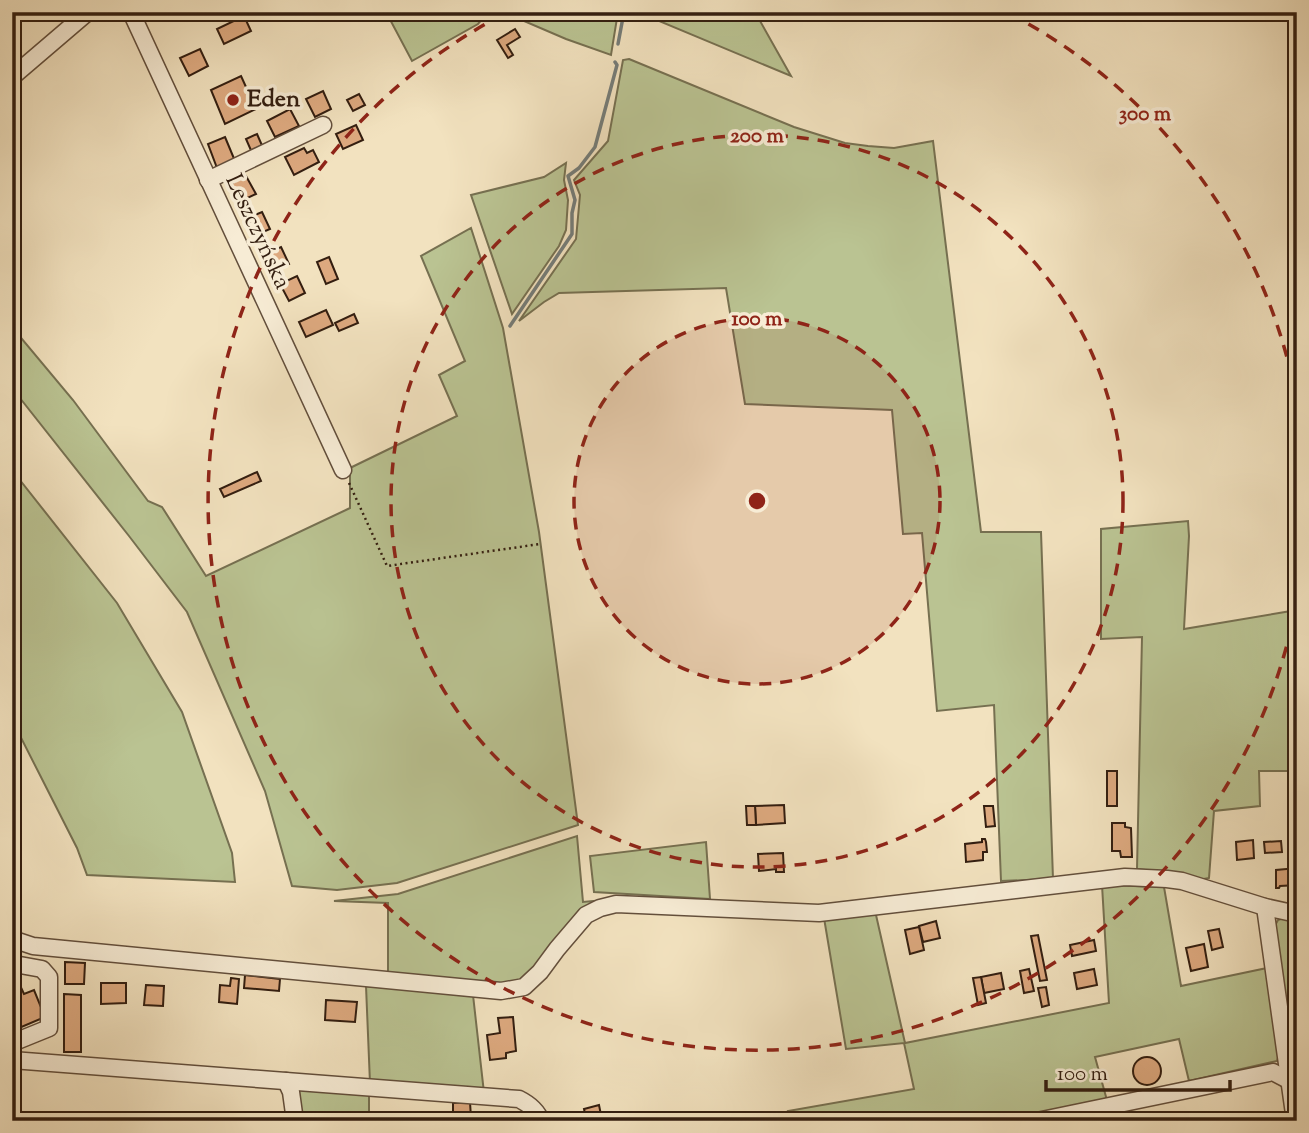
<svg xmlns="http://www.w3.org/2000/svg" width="1309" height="1133" font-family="'Sorts Mill Goudy',serif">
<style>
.green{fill:#bac392;stroke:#767051;stroke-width:2}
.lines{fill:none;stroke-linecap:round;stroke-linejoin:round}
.stream{stroke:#757c78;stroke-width:3.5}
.building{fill:#dda97f;stroke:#331e10;stroke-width:2}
.minor-casing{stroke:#634f3c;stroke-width:19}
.path{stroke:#331e10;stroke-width:2.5;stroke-dasharray:2 3.5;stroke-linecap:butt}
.minor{stroke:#f7ecd5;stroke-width:16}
.ring{fill:none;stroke:#8f2418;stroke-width:3.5;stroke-dasharray:12 9}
.poi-dot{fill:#8f2418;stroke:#f7ecd5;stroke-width:2.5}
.labels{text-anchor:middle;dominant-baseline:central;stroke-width:7;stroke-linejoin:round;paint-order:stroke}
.poi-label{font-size:24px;font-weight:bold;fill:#331e10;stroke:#f7ecd5;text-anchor:start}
.street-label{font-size:24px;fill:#331e10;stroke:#f7ecd5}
.centre{fill:#8f2418;stroke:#f7ecd5;stroke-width:3.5}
.ring-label{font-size:21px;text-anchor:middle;font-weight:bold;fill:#8f2418;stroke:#f7ecd5;stroke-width:7;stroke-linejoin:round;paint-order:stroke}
</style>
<rect width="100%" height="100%" fill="#f2e2bf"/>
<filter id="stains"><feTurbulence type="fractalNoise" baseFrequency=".00286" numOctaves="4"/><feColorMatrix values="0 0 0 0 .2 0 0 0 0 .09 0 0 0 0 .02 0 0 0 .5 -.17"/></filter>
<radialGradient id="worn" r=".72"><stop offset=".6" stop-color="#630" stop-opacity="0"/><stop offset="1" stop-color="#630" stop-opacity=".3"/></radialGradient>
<!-- green -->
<g class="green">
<polygon points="386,12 488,12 478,24 412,61"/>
<polygon points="503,12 618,12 611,55 566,39"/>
<polygon points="644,12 755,12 791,76 647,16"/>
<polygon points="629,59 794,127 845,143 868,146 894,148 933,141 981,532 1041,532 1053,879 1001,881 994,705 937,711 922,533 903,534 892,410 745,404 726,288 559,293 544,302 519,321 576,239 580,195 574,180 608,141 623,60"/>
<polygon points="566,163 564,180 568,200 566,230 559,246 512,314 471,195 544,177"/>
<polygon points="471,228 503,328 539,532 578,825 397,883 337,890 292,886 265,791 187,612 129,536 12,388 12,327 73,400 148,501 162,507 206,576 350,508 350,468 457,416 439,375 465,361 421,256"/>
<polygon points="12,470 117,603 182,712 232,853 235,882 87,875 77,848 12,720"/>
<polygon points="1188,521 1189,536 1184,629 1297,610 1297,771 1259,771 1260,806 1214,811 1209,878 1198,880 1172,873 1137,869 1142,637 1101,639 1101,529"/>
<polygon points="577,836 583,902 593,901 563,930 532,975 510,985 388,975 388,903 334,901 398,894"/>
<polygon points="706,842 710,899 594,892 590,856"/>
<polygon points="1102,885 1164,887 1181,986 1267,968 1281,1048 1277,1061 1189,1081 1179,1039 1095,1057 1108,1104 1029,1121 791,1121 788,1111 914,1089 904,1043 846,1049 823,912 876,915 905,1043 1109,1003"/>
<polygon points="1286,917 1297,920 1297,1073 1292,1075 1273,929 1278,920"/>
<polygon points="366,986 473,995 484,1093 370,1083"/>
<polygon points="294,1085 369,1092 369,1121 298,1121"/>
</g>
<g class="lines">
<!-- stream -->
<g class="stream">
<polyline points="618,44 624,12"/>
<polyline points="510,326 572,234 572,213 575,200 568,176 579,168 595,147 617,65 615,62"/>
</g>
</g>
<!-- building -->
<g class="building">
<polygon points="244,16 251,31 224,44 217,29"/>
<polygon points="515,29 520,37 507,45 513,55 508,58 497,40"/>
<polygon points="200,49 208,66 189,76 180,58"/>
<polygon points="241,76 256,109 225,124 211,90"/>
<polygon points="323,91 331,109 315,117 306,99"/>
<polygon points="359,94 365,105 353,111 347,100"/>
<polygon points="290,109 299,126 275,137 267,121"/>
<polygon points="356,125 363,140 343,149 336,134"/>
<polygon points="257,134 264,150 253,155 246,139"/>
<polygon points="225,137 235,161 217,168 208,144"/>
<polygon points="304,148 307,153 313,150 319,162 294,175 285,157"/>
<polygon points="246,176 256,194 239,202 230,184"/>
<polygon points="262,212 270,229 256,235 248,218"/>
<polygon points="281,247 289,264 273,271 265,255"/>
<polygon points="329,257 338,279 326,284 317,262"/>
<polygon points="297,276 305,293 289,301 280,284"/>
<polygon points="326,310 333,325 306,337 299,322"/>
<polygon points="354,314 358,323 339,331 335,323"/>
<polygon points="257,472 261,481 224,497 220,489"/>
<rect x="1107" y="771" width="10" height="35"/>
<polygon points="784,805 785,823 756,825 755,806"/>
<polygon points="746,806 755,806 756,825 747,825"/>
<polygon points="984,806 993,806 995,826 986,827"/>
<polygon points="1112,823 1125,823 1125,827 1131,828 1132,857 1121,857 1120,851 1112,851"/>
<polygon points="982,839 985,839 986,842 987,852 983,852 983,860 966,862 965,844 982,842"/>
<polygon points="1253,840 1254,858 1237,860 1236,842"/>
<polygon points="1281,841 1282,852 1265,853 1264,842"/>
<polygon points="783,853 784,872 776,872 776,869 759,871 758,854"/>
<polygon points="1297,868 1297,885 1280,886 1279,888 1276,888 1276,870"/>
<polygon points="936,921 940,938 923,942 919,926"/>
<polygon points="919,927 924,950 910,954 905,930"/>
<polygon points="1219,929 1223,947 1212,950 1208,931"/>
<polygon points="1038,935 1047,980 1040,981 1031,936"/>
<polygon points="1094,940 1096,951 1072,956 1070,945"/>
<polygon points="1204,944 1208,967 1191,971 1186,948"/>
<polygon points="65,962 85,963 84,984 65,984"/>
<polygon points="1029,969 1034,991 1024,993 1020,971"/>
<polygon points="1094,969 1097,985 1077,989 1074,973"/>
<polygon points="1001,973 1004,989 984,993 981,977"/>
<polygon points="245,975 280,979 279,991 244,988"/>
<polygon points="981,977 986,1003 978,1005 973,978"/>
<polygon points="231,978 239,979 237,1004 219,1002 220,985 230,986"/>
<polygon points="18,981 24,994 34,990 45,1017 12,1031 12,983"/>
<polygon points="101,983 126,983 126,1003 101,1004"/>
<polygon points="146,985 164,986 163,1006 144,1005"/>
<polygon points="1046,987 1049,1005 1042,1007 1038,988"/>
<polygon points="64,994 81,995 81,1052 64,1052"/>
<polygon points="326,1000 357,1002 355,1022 325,1020"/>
<polygon points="513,1017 516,1051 506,1053 506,1058 490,1060 487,1035 500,1033 498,1018"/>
<circle cx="1147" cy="1071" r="14"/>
<polygon points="470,1102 471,1118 453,1118 453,1103"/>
<polygon points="599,1105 601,1115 586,1118 584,1109"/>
</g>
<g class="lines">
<!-- minor casing -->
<g class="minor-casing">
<g id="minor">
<polyline points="131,12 343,470"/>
<polyline points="12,77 88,12"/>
<polyline points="208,180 323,125"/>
<polyline points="1265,907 1295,1121"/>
<polyline points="12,939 33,946 501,991 524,987 540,972 557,949 586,915 600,908 616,904 819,913 1125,877 1167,879 1182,881 1265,907 1297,914"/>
<polyline points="12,968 20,965 42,969 49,977 49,1028 12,1043"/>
<path d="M12,1060L519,1099C529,1104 537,1110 541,1121"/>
<polyline points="286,1081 291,1092 295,1121"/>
<polyline points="1037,1121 1273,1072 1290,1081"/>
</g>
</g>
<!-- path -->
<polyline class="path" points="349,483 387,566 540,544"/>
<!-- minor -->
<use href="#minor" class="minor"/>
</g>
<!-- distance rings -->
<circle cx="757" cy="501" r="183" fill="#8f2418" fill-opacity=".12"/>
<g class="ring">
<circle cx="757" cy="501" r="183"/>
<circle cx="757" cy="501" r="366"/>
<path d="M1296 606A549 549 0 1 1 504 14M1010 14A549 549 0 0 1 1296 396"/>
</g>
<!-- markers -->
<circle class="poi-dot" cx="233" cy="100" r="7"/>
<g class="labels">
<!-- poi labels -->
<g class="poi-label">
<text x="247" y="100">Eden</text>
</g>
<!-- street labels -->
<g class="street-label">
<text transform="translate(257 232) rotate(65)">Leszczyńska</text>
</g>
</g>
<circle cx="757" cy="501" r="10" class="centre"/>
<g class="ring-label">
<text x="1145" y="120">300 m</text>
<text x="757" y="142">200 m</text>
<text x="757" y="325">100 m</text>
</g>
<!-- margin -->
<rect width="1309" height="1133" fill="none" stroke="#f2e2bf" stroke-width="42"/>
<rect x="14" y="14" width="1281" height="1105" fill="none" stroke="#331e10" stroke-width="3.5"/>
<rect x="21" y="21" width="1267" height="1091" fill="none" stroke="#331e10" stroke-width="2"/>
<!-- scale -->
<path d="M1046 1080v10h184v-10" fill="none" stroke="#331e10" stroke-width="3.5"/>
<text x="1057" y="1080" font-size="21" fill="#331e10" stroke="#f7ecd5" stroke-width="5" paint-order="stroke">100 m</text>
<rect width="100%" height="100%" filter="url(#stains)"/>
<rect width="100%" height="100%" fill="url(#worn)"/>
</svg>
